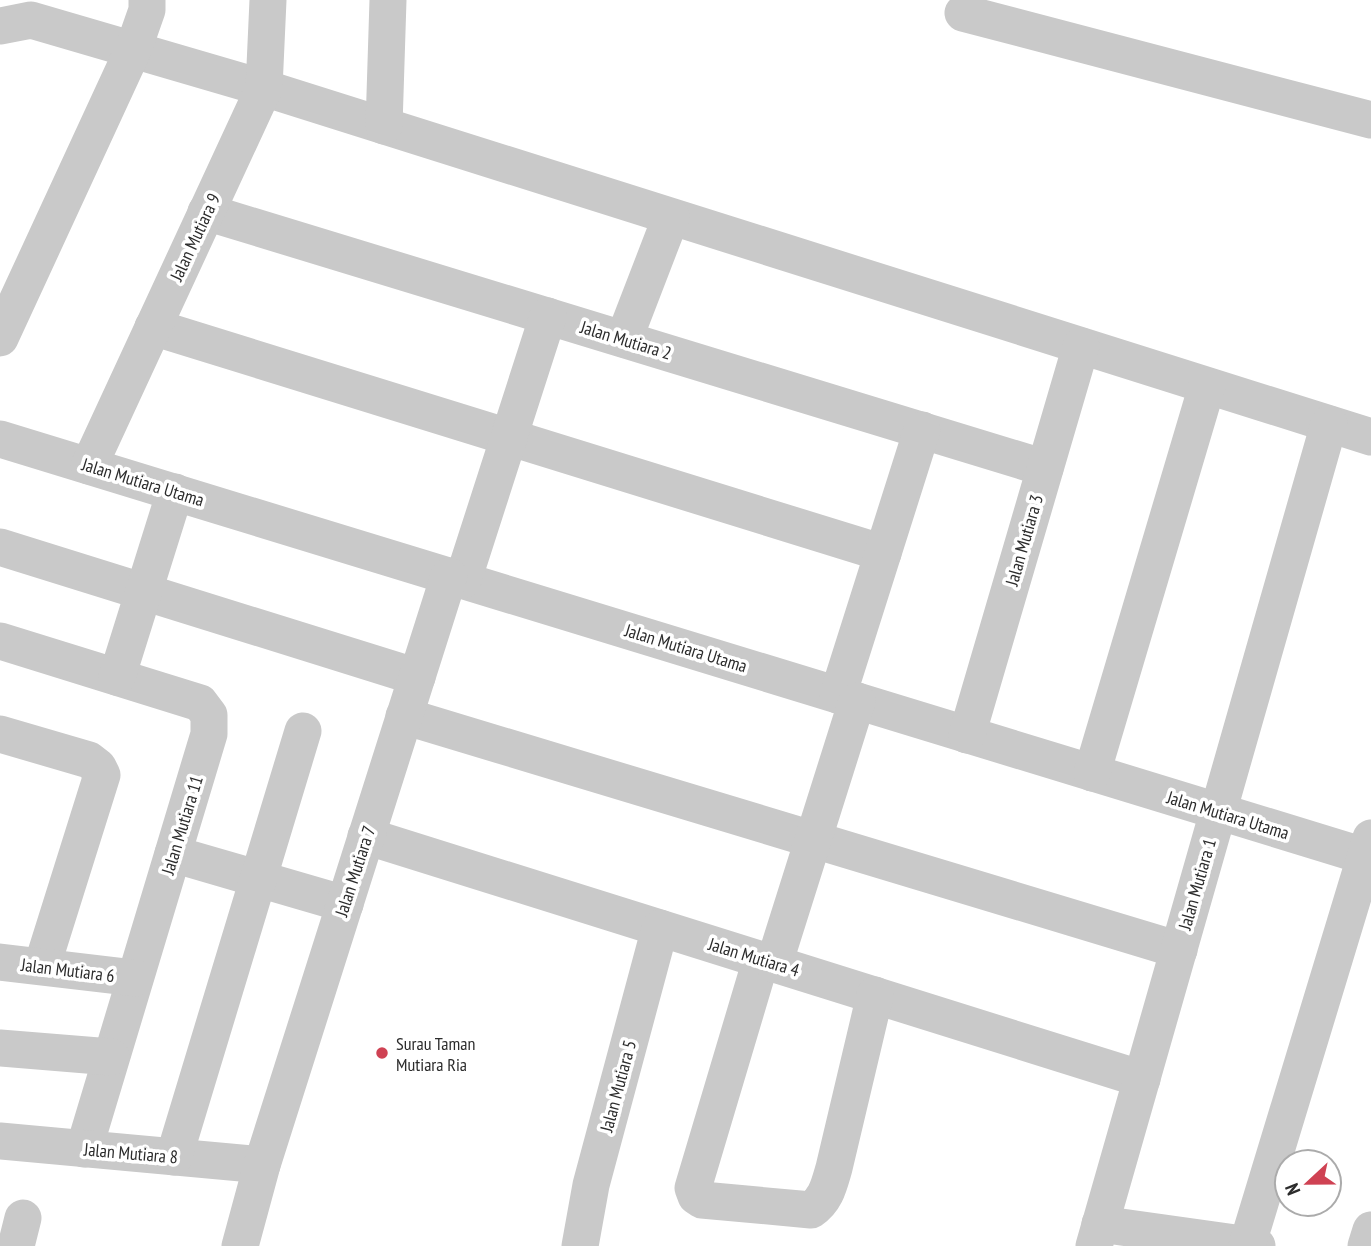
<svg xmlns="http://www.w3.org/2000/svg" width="1371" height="1246" font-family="'PT Sans Narrow',sans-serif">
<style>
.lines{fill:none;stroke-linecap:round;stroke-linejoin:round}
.minor{stroke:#c9c9c9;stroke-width:37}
.poi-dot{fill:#cf4253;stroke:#fff;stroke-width:2.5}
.labels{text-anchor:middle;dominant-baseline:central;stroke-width:7;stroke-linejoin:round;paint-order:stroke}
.street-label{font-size:18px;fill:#2c2c2c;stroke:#fff}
.poi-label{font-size:18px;fill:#2c2c2c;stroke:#fff;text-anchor:start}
</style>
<rect width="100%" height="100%" fill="#fff"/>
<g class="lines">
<!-- minor -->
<g class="minor">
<polyline points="963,13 1371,120"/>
<polyline points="0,26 31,20 264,88 1371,437"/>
<polyline points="384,126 388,0"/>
<polyline points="206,212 1045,468"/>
<polyline points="153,327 883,553"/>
<polyline points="0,338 133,50 147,10 147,0"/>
<polyline points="624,339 671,217"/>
<polyline points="0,439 1371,858"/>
<polyline points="89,466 264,88 268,0"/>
<polyline points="0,547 417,677"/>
<polyline points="463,580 548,316"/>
<polyline points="0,641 200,703 209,715 209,734 84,1149"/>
<polyline points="117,677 175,492"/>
<polyline points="838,695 922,430"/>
<polyline points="404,716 1179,950"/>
<polyline points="0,734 89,760 98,767 102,775 42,966"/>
<polyline points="967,735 1081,346"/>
<polyline points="1092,773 1207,386"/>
<polyline points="366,836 1142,1079"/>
<polyline points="173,854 345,904"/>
<path d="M761,960L693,1188L696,1196L702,1200L811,1210C826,1200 829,1185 834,1168L875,995"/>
<polyline points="0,962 135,978"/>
<polyline points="774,964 857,701"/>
<polyline points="0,1048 111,1057"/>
<polyline points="0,1141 262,1165"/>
<polyline points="174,1157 303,731"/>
<polyline points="1100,1224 1257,1246"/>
<polyline points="16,1246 23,1218"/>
<polyline points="240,1246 262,1165 449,576"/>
<polyline points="580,1246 591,1185 660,928"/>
<polyline points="1094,1246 1329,424"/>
<polyline points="1247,1246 1371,838"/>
<polyline points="1366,1246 1371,1230"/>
</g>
</g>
<!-- markers -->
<circle class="poi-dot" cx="382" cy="1053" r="7"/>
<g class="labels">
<!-- street labels -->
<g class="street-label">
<text transform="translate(195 237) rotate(-65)">Jalan Mutiara 9</text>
<text transform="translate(626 340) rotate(17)">Jalan Mutiara 2</text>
<text transform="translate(143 482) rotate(17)">Jalan Mutiara Utama</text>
<text transform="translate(1024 540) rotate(-74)">Jalan Mutiara 3</text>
<text transform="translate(686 648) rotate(17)">Jalan Mutiara Utama</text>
<text transform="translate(1228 815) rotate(17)">Jalan Mutiara Utama</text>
<text transform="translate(182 825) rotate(-73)">Jalan Mutiara 11</text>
<text transform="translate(355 871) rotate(-72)">Jalan Mutiara 7</text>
<text transform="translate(1197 884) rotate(-74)">Jalan Mutiara 1</text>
<text transform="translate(754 957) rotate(17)">Jalan Mutiara 4</text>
<text transform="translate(68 970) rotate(7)">Jalan Mutiara 6</text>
<text transform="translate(618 1086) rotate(-75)">Jalan Mutiara 5</text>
<text transform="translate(131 1153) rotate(5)">Jalan Mutiara 8</text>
</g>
<!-- poi labels -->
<g class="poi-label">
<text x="396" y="1043">Surau Taman<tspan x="396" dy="21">Mutiara Ria</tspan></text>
</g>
</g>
<!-- north arrow -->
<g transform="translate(1308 1183) rotate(248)"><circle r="33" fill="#ffffff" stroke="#ababab" stroke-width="2"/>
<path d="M0-5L12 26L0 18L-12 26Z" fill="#cf4253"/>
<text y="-10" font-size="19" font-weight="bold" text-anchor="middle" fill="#2c2c2c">N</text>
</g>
</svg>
